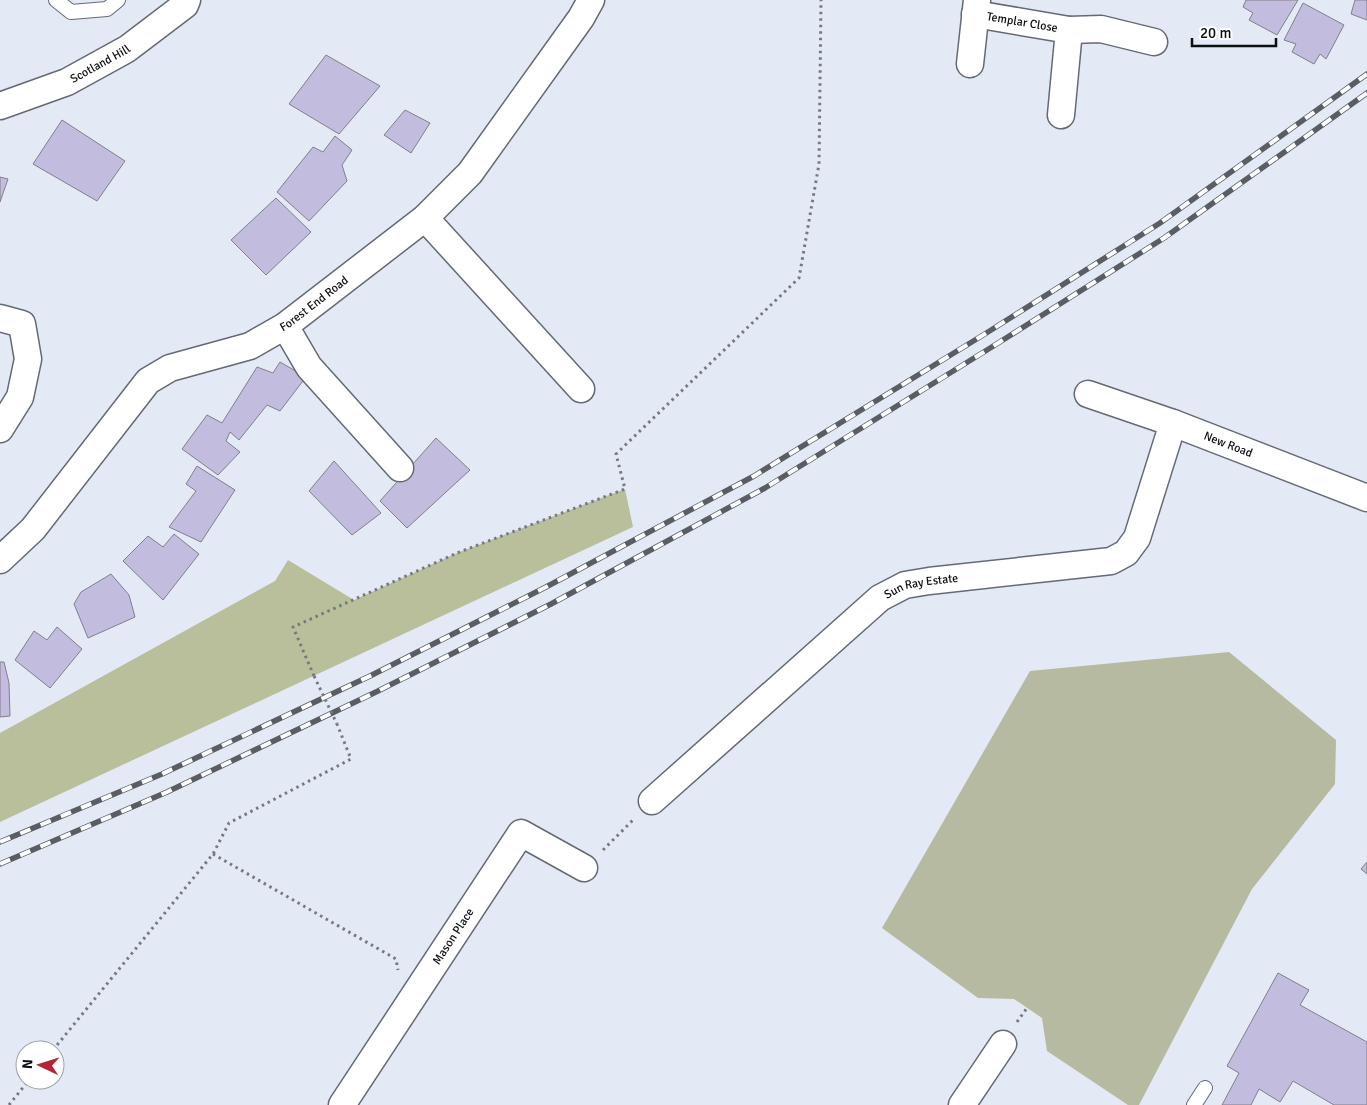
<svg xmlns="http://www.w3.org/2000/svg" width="1367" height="1105" font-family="Signika,sans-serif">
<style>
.green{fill:#b6baa1}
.forest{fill:#b9bf9b}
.building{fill:#c2bcdf;stroke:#817f8a}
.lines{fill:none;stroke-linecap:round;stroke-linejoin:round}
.lane-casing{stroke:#646a73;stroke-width:16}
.street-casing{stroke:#646a73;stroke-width:29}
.path{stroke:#757980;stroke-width:3;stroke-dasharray:2.5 4;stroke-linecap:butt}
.lane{stroke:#fff;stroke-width:14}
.street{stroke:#fff;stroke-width:26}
.rail-casing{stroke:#5a5e64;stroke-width:5.5}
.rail{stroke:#fff;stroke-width:4;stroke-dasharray:11;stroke-linecap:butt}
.path-bridge{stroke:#757980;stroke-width:3;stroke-dasharray:2.5 4;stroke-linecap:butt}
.labels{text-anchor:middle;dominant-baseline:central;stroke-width:4;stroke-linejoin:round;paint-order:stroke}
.street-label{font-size:12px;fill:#0c0e12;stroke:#fff}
</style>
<rect width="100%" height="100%" fill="#e4eaf5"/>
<!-- green -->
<polygon class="green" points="1229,652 1336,740 1335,784 1252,889 1139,1105 1128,1105 1047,1051 1042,1018 1014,999 978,998 882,928 1030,671"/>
<!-- forest -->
<polygon class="forest" points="625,489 633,527 0,822 0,733 275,581 288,560 354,600 457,553"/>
<!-- building -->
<g class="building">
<polygon points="1246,0 1298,0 1277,35 1249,20 1253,13 1243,7"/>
<polygon points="1355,0 1367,0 1367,20 1351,14"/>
<polygon points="1303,3 1344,25 1326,59 1320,54 1314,64 1292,52 1296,44 1284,40"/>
<polygon points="326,55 380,86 339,134 289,104"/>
<polygon points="405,110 430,123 411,153 384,135"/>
<polygon points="62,120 125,161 97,201 33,164"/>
<polygon points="335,136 352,150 342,165 347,181 309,221 277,192 313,147 323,152"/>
<polygon points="0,177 8,179 0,202"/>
<polygon points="276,198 311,232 266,275 231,240"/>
<polygon points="280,362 306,377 280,411 267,405 239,440 230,432 226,441 240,452 218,475 182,449 207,415 222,423 257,367 273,373"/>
<polygon points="436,438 470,470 407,528 380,501"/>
<polygon points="334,461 381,513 352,535 309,491"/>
<polygon points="197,466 235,490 201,542 169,527 196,491 186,484"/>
<polygon points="174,534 199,554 163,600 123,561 148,536 163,547"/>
<polygon points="111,574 129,595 135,617 88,638 74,604 81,592"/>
<polygon points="57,627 82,649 50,688 15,660 34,631 47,640"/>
<polygon points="0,662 4,662 9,683 10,716 0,717"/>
<polygon points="1367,862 1367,874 1361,869"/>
<polygon points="1278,973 1309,990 1300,1005 1367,1042 1367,1105 1334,1105 1293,1081 1280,1102 1259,1089 1251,1105 1222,1105 1239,1073 1227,1066"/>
</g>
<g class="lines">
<!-- lane casing -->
<g class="lane-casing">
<g id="lane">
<polyline points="56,0 71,12 107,9 118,0"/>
<polyline points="1194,1105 1205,1088"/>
</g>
</g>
<!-- street casing -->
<g class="street-casing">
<g id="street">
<path id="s1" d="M975,14L1069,30L1101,29L1154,42"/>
<polyline points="970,64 977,0"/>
<path id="s2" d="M0,106L67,82L127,49L185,5L187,0"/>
<polyline points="1061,115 1069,30"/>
<polyline points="425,218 581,389"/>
<polyline points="0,318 22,324 28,359 20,397 0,429"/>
<polyline points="285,326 309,367 400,468"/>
<path id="s3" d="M1088,394L1173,423L1367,498"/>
<path id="s4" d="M0,560L33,529L148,381L170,368L250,346L285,326L425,218L470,173L581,18L591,0"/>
<path id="s5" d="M652,801L880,598L905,585L929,581L1111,561L1126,553L1137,538L1173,423"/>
<path id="s6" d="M342,1105L521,833L584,868"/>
<polyline points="962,1105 1003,1044"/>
</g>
</g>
<!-- path -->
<g class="path">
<polyline points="314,676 293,627 457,553 625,489 616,454 799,278 819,164 821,0"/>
<polyline points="603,850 634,819"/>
<polyline points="213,854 396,959 398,970"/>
<polyline points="1017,1022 1027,1008"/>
<polyline points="53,1050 213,854 229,823 351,759 337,724"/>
<polyline points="9,1105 29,1080"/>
</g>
<!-- lane -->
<use href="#lane" class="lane"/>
<!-- street -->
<use href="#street" class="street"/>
<!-- rail casing -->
<g class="rail-casing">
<g id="rail">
<polyline points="0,842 162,774 370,676 546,587 754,476 988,332 1160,223 1367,74"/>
<polyline points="0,864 167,792 376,692 551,604 765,488 995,345 1164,238 1367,93"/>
</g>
</g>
<!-- rail -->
<use href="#rail" class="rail"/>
<!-- path-bridge -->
<polyline class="path-bridge" points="314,676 337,724"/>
</g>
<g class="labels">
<!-- street labels -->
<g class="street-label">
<text stroke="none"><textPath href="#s1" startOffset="48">Templar Close</textPath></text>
<text stroke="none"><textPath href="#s2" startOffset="109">Scotland Hill</textPath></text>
<text stroke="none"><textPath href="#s4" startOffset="418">Forest End Road</textPath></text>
<text stroke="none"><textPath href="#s3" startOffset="149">New Road</textPath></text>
<text stroke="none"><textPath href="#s5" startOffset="349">Sun Ray Estate</textPath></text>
<text stroke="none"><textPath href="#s6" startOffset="202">Mason Place</textPath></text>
</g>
</g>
<!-- north arrow -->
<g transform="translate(40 1065) rotate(274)"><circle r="24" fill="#ffffff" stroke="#9e9fa0"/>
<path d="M0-4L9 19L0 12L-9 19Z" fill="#b62433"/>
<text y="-8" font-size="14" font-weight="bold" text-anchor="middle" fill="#0c0e12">N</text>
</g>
<!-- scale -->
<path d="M1192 38v8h84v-8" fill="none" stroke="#0c0e12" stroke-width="2.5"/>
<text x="1200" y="38" font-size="15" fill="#0c0e12" stroke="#ffffff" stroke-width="4" paint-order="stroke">20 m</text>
</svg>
